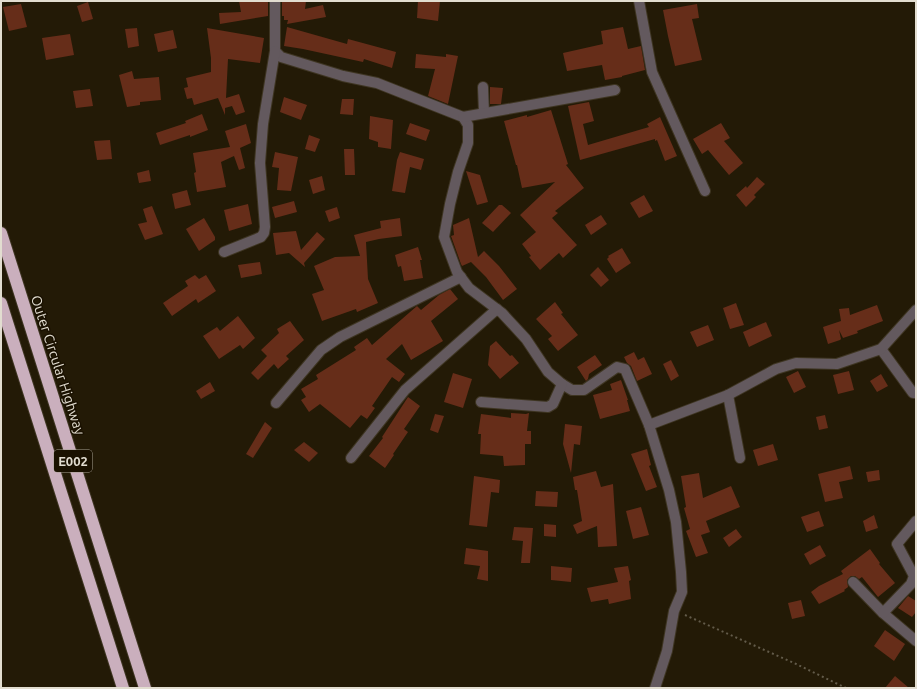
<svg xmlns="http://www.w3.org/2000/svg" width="917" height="689" font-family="Ubuntu,sans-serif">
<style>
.building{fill:#662d19}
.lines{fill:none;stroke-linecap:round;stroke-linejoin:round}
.minor-casing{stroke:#3e3522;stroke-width:12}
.highway-casing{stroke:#3e3522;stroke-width:14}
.path{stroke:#635b4a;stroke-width:2;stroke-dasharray:2 3;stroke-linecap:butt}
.minor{stroke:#63595e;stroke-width:10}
.highway{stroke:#caafbd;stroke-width:12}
.labels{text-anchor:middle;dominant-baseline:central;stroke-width:3;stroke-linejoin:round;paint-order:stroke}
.shield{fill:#1a1100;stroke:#a6a092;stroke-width:1}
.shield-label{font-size:13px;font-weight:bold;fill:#e2ddd0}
.street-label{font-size:14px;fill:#e2ddd0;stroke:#1a1100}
</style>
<rect width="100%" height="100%" fill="#231a06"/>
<!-- building -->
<g class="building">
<polygon points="239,1 268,1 268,16 220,24 219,13 241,12"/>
<polygon points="282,1 306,1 305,9 323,5 326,17 287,24 288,20 284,20 284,16 282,16"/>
<polygon points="418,1 440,1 438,21 417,18"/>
<polygon points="88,2 93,19 82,22 77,6"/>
<polygon points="21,4 27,27 9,31 3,7"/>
<polygon points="697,4 699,18 692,19 702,60 675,66 668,36 663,10"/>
<polygon points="287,27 347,44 348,39 396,52 392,68 364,59 363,62 303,49 284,46"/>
<polygon points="623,27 628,49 641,46 645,70 622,76 622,77 605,80 602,65 567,71 563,53 603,44 601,31"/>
<polygon points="137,28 139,46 128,48 125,29"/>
<polygon points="207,28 264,38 260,63 228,59 226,98 239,94 245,112 236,115 232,106 225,108 225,115 218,98 194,105 192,98 187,99 184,88 188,87 186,78 211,72 211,58"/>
<polygon points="173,30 177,48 158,52 154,34"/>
<polygon points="70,34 74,55 46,60 42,38"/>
<polygon points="416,54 446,57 446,54 458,56 448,104 428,96 435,69 415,68"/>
<polygon points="132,71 134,79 159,77 161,100 140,102 140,105 127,107 119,75"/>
<polygon points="490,87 503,88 501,104 490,104"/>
<polygon points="90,89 93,106 76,108 73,91"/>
<polygon points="284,97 307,105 301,120 280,112"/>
<polygon points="342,99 354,99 353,115 340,114"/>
<polygon points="589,102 594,121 583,124 588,145 649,127 647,124 660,117 677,156 665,161 657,140 655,141 655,139 580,160 568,106"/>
<polygon points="551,110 568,164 566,165 584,188 555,211 558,213 552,218 577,245 563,258 559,253 540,270 529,257 531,256 522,244 536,232 520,215 555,182 522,188 517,165 516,165 504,121 527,115 527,117"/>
<polygon points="202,114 208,130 190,137 190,135 160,145 156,133 186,123 185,121"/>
<polygon points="370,116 393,120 391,149 378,147 378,142 369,139"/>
<polygon points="410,123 430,130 426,141 406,134"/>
<polygon points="721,123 730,138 724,141 743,163 729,175 708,150 702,154 693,139"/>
<polygon points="246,124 251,143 240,148 245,168 239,170 234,156 221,162 226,187 197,192 194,173 196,172 193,153 230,147 225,131"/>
<polygon points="309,135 320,139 315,152 305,149"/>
<polygon points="110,140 112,159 97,160 94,141"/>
<polygon points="344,149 354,149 355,175 345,175"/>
<polygon points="275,152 298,157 291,191 277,190 279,168 272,167"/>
<polygon points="400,152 424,159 421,170 410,167 405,193 392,191 397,160"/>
<polygon points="149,170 151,181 139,183 137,173"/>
<polygon points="466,171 480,175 488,202 477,205"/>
<polygon points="322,176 325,190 313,194 309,180"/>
<polygon points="757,177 765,184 754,195 756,197 746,207 736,195 746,186 747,188"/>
<polygon points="187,190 191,205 175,209 172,194"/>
<polygon points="644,195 653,211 639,218 630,203"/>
<polygon points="294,201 297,212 275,218 272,207"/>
<polygon points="248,204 252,224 229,231 224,210"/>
<polygon points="499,205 502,205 511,213 493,232 482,223"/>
<polygon points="152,206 163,234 145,240 138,224 147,222 143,209"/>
<polygon points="337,207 340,218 329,222 325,211"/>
<polygon points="601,215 607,224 591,235 585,225"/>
<polygon points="204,218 215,237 215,240 199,251 186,229"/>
<polygon points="400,218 402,236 379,239 366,242 368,279 378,303 357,312 356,309 322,321 312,294 324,290 314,266 335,257 360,256 354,235 381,228 380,221"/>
<polygon points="469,218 478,257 484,251 499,266 517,289 503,300 486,277 471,262 462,266 461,264 451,236 454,235 453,225"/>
<polygon points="296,231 301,250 317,232 325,239 304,263 305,267 289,253 276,255 273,233"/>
<polygon points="418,247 422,260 420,260 423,278 404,281 401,266 398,267 395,255"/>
<polygon points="622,248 631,263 616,273 607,259 609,257 608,256"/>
<polygon points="260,262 262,274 241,278 238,265"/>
<polygon points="598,267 609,280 601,287 590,275"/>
<polygon points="195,275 199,279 206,275 216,291 198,303 196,299 172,316 163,303 188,286 185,281"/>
<polygon points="450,289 458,299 431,321 443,341 411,360 402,344 386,359 405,374 399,382 392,377 372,406 375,408 367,419 361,415 350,428 320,404 309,412 301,400 306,397 301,389 318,379 316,375 356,350 354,347 367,338 372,345 417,306 421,310 439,295"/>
<polygon points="555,302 563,313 561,314 578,335 558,351 548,339 552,336 536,319"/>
<polygon points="736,303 744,325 730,329 723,308"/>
<polygon points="877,305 883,321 857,331 858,333 843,338 839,330 841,339 840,340 828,344 823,327 841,321 839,309 849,308 850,315"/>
<polygon points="238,316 255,338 243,349 240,345 219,359 203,336 217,327 220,331"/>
<polygon points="290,321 304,340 286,356 289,359 278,369 274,364 258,380 251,373 267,356 261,350 279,333 277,329"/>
<polygon points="766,322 772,336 749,347 743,332"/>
<polygon points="708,325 714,340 697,347 690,332"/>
<polygon points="496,341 510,356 512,355 519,363 500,379 488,365 490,346"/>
<polygon points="634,352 638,360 644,357 652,374 637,381 631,366 627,363 624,357"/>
<polygon points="595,355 602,365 589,374 588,379 586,381 577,367"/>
<polygon points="671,360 679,376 671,381 663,364"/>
<polygon points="798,371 806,387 794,393 786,377"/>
<polygon points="849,371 854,390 838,394 833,375"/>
<polygon points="453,373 472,379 463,408 444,402"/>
<polygon points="881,374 888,386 877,392 870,381"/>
<polygon points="621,380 628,400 627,400 630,411 600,419 593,395 612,390 610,384"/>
<polygon points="210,382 215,391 201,399 196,391"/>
<polygon points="408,397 420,406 404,429 408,432 393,454 394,455 385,468 369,456 383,438 382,437"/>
<polygon points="511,413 526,414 529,413 527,431 531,431 531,444 525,444 525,465 504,466 503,456 480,454 481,434 478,434 481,414 511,418"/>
<polygon points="435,414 444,416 438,433 430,430"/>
<polygon points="825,415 828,428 819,430 816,417"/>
<polygon points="265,422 272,428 253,458 246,454"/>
<polygon points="565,424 582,426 580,445 574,444 571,473 563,444"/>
<polygon points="304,442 318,453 309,462 294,450"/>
<polygon points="773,444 778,460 758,466 753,450"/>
<polygon points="647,449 651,465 649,466 657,487 646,491 631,454"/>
<polygon points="850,466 853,479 839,482 843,498 825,502 818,474"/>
<polygon points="879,470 880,480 868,482 866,472"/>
<polygon points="596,471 601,487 613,484 617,546 598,547 597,526 577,534 573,525 582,521 577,490 575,490 573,477"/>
<polygon points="699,473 703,498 731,486 740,507 706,521 710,532 701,535 708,553 696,557 686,531 690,529 684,508 686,507 681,476"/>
<polygon points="474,476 500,480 499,493 491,492 487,527 469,525"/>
<polygon points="536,491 558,492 557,507 535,506"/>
<polygon points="641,507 649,535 633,539 626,511"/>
<polygon points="819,511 824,526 807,532 801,517"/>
<polygon points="874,515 878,528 866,532 863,521"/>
<polygon points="544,524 556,525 556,537 544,536"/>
<polygon points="514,527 533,528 530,563 521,563 523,541 512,540"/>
<polygon points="736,529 742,537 729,547 723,538"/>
<polygon points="820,545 826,556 810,565 804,554"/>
<polygon points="466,548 488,551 488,581 477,579 480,566 464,564"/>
<polygon points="870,549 880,563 879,564 895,583 878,597 862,577 859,579 855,576 851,576 847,580 848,587 844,590 845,591 819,604 811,592 819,586 843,574 841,571"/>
<polygon points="551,566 572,568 571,582 551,580"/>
<polygon points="628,566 631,580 629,581 631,599 609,604 608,599 591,602 587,588 618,582 614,568"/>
<polygon points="908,596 916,601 916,612 912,617 898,608"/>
<polygon points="801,600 805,616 792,619 788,603"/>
<polygon points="885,630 905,644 894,661 874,646"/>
<polygon points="895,676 909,688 885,688"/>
</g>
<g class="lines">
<!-- minor casing -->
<g class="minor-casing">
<g id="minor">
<polyline points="275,1 275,51 281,57 343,76 377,83 463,117 468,125 468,143 458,172 450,204 444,237 457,272 469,288 502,313 526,339 548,372 562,384 572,390 584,390 617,367 625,369 649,425 669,490 676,522 681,572 682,592 674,611 667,651 655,688"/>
<polyline points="639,1 652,72 705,191"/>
<polyline points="483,87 484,113"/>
<polyline points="463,117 615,90"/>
<polyline points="224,252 261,237 264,233 265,227 260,163 263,124 275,51"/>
<polyline points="881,349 913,393 916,393"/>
<polyline points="728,395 740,458"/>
<polyline points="481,402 548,407 553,404 562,384"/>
<polyline points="276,403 321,350 340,337 461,277"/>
<polyline points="649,425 728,395 776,369 796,363 837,364 881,349 916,310"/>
<polyline points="351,458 405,390 497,309"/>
<polyline points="853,582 883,613 916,641"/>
<polyline points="883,613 911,584 914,576 897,544 916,521"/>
</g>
</g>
<!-- highway casing -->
<g class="highway-casing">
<g id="highway">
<polyline points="1,233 145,688"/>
<polyline points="1,303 123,688"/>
</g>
</g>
<!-- path -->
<polyline class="path" points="685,615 794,663 846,688"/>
<!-- minor -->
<use href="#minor" class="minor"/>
<!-- highway -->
<use href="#highway" class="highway"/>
</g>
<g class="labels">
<!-- shield labels -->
<rect class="shield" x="54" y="450" width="38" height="22" rx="3"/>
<g class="shield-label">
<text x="73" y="461">E002</text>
</g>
<!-- street labels -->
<g class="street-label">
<text transform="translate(58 365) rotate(72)">Outer Circular Highway</text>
</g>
</g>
<!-- border -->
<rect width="917" height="689" fill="none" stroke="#e2ddd0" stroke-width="4"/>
</svg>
